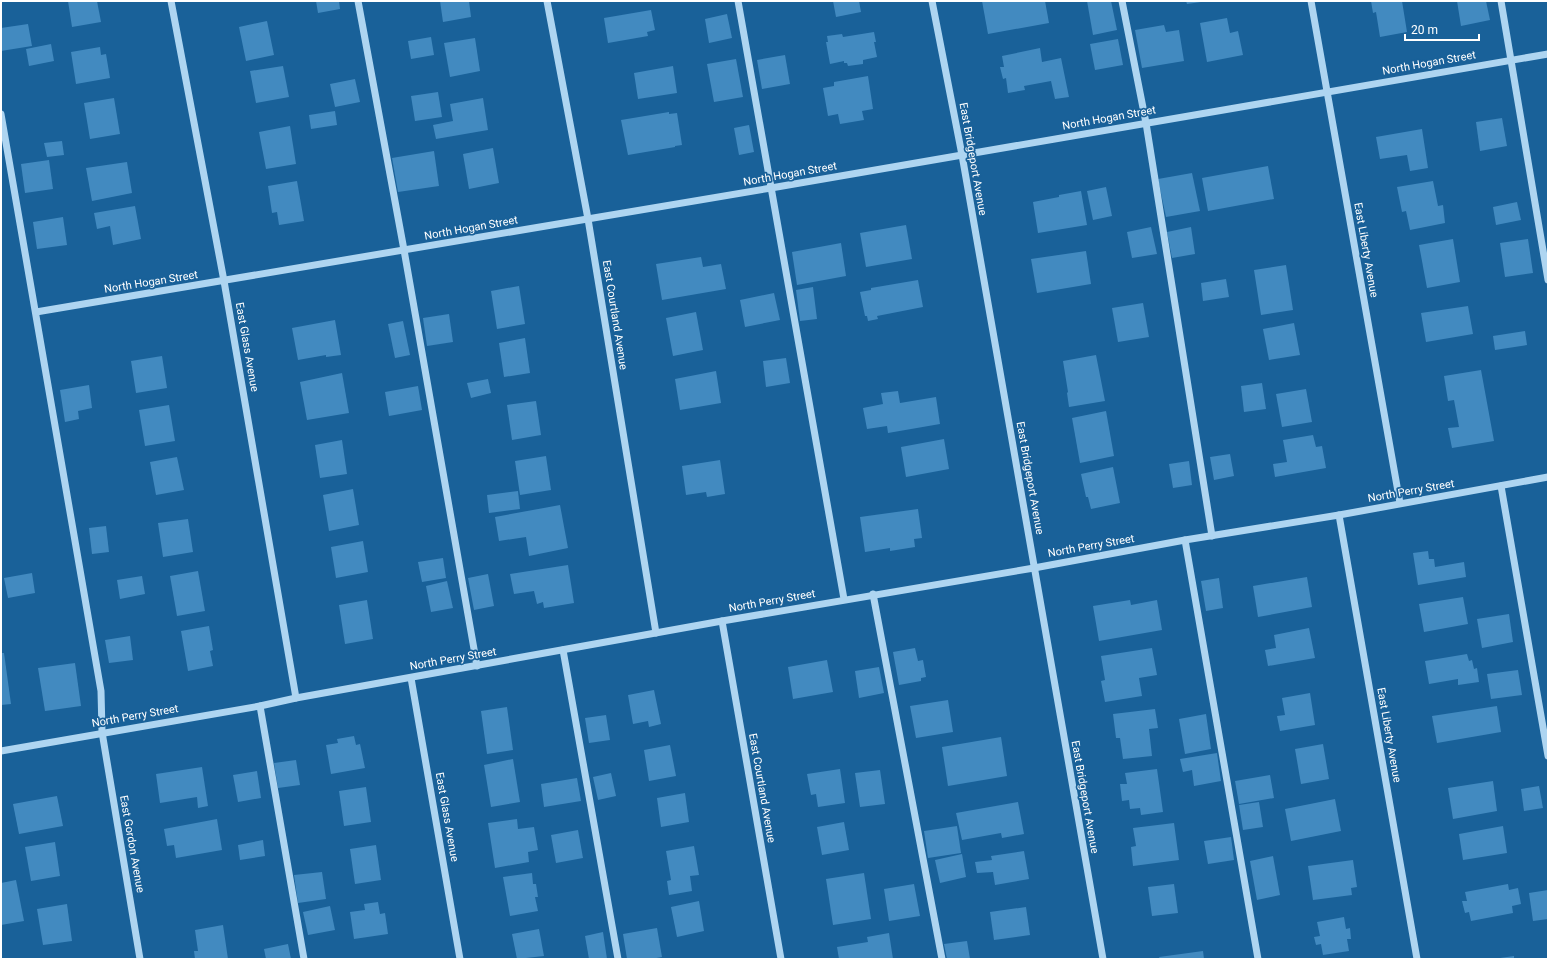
<svg xmlns="http://www.w3.org/2000/svg" width="1549" height="960" font-family="Roboto,sans-serif">
<style>
.building{fill:#428ac0}
.lines{fill:none;stroke-linecap:round;stroke-linejoin:round}
.minor{stroke:#aed5f1;stroke-width:7}
.labels{text-anchor:middle;dominant-baseline:central;stroke-width:3.5;stroke-linejoin:round;paint-order:stroke}
.street-label{font-size:11px;fill:#fff;stroke:#196199}
</style>
<rect width="100%" height="100%" fill="#196199"/>
<!-- building -->
<g class="building">
<polygon points="68,1 97,1 101,22 72,27"/>
<polygon points="316,1 339,1 340,9 318,13"/>
<polygon points="440,1 469,1 471,17 443,22"/>
<polygon points="833,1 859,1 861,12 836,17"/>
<polygon points="982,1 1045,1 1049,23 988,34"/>
<polygon points="1087,1 1111,1 1117,30 1093,35"/>
<polygon points="1186,1 1201,1 1201,2 1187,4"/>
<polygon points="1371,1 1402,1 1407,32 1380,37 1376,12 1373,13"/>
<polygon points="1457,1 1486,1 1490,20 1461,26"/>
<polygon points="651,10 655,30 647,32 648,36 608,43 604,18"/>
<polygon points="727,14 732,38 709,43 705,19"/>
<polygon points="1227,18 1230,33 1238,31 1243,55 1207,62 1200,23"/>
<polygon points="267,21 274,55 246,61 239,27"/>
<polygon points="28,24 32,46 1,51 1,28"/>
<polygon points="1164,25 1166,32 1179,30 1184,61 1142,68 1135,30"/>
<polygon points="874,32 876,42 874,42 877,57 863,60 863,64 848,66 847,63 844,63 844,61 830,64 826,42 828,42 827,36 842,34 843,37"/>
<polygon points="431,37 434,55 411,59 408,41"/>
<polygon points="475,38 480,71 450,77 444,43"/>
<polygon points="1118,39 1123,65 1095,70 1090,44"/>
<polygon points="51,44 54,61 29,66 26,49"/>
<polygon points="100,47 101,55 106,54 110,78 76,84 71,52"/>
<polygon points="1040,48 1042,62 1061,58 1069,97 1055,99 1051,81 1024,86 1025,90 1008,93 1006,78 1003,79 1000,67 1004,67 1002,56"/>
<polygon points="785,55 790,84 762,89 757,60"/>
<polygon points="736,59 743,97 714,102 707,64"/>
<polygon points="283,66 289,97 256,103 250,71"/>
<polygon points="673,66 677,93 638,99 634,73"/>
<polygon points="868,76 873,109 862,111 864,120 840,124 838,114 828,116 823,88 834,86 834,82"/>
<polygon points="355,79 360,102 335,107 330,84"/>
<polygon points="438,92 442,117 415,121 411,96"/>
<polygon points="114,98 120,134 90,139 84,103"/>
<polygon points="483,98 488,130 436,139 433,125 453,121 450,104"/>
<polygon points="335,111 337,125 311,129 309,115"/>
<polygon points="669,112 669,114 677,113 682,145 675,146 675,147 628,155 621,120"/>
<polygon points="1502,118 1507,146 1480,151 1476,122"/>
<polygon points="749,125 754,152 739,155 734,128"/>
<polygon points="290,126 296,164 266,169 259,132"/>
<polygon points="1422,129 1428,168 1410,171 1407,155 1380,159 1376,137"/>
<polygon points="62,141 64,155 47,157 44,143"/>
<polygon points="493,148 499,183 469,189 463,154"/>
<polygon points="434,151 439,186 398,192 392,158"/>
<polygon points="49,160 53,189 25,193 21,164"/>
<polygon points="127,162 132,193 92,201 86,168"/>
<polygon points="1268,166 1274,199 1208,211 1202,178"/>
<polygon points="1192,173 1200,211 1166,217 1158,179"/>
<polygon points="297,181 304,221 279,225 277,212 272,213 268,186"/>
<polygon points="1433,181 1438,206 1443,205 1445,223 1410,230 1406,211 1402,212 1397,187"/>
<polygon points="1106,187 1112,216 1093,220 1087,191"/>
<polygon points="1081,191 1087,225 1038,233 1033,202 1059,197 1059,195"/>
<polygon points="1517,202 1521,220 1496,225 1493,207"/>
<polygon points="135,206 141,239 113,245 110,226 97,229 94,213"/>
<polygon points="63,217 67,245 37,249 33,222"/>
<polygon points="906,225 912,259 866,267 860,233"/>
<polygon points="1151,227 1157,254 1132,258 1127,232"/>
<polygon points="1191,227 1195,254 1172,258 1167,232"/>
<polygon points="1453,239 1460,282 1427,288 1419,245"/>
<polygon points="1528,239 1533,273 1505,277 1500,243"/>
<polygon points="841,243 846,276 797,285 792,252"/>
<polygon points="1086,251 1091,284 1037,293 1031,259"/>
<polygon points="701,257 703,267 721,264 726,289 662,300 656,264"/>
<polygon points="1286,265 1293,310 1261,315 1254,270"/>
<polygon points="1226,279 1229,297 1203,301 1201,283"/>
<polygon points="918,280 923,307 877,316 878,319 868,321 867,316 865,316 860,292 871,290 871,288"/>
<polygon points="519,286 525,324 497,329 491,291"/>
<polygon points="813,287 817,319 800,321 796,290"/>
<polygon points="774,293 780,320 745,327 740,300"/>
<polygon points="1143,303 1149,337 1118,342 1112,308"/>
<polygon points="1468,306 1473,334 1426,342 1421,313"/>
<polygon points="696,312 703,350 673,356 666,318"/>
<polygon points="449,314 453,342 427,346 423,318"/>
<polygon points="335,320 341,355 326,357 326,355 298,360 292,328"/>
<polygon points="403,321 410,355 395,358 388,324"/>
<polygon points="1294,323 1300,355 1269,360 1263,329"/>
<polygon points="1525,331 1527,345 1495,350 1493,336"/>
<polygon points="525,338 530,373 504,377 499,343"/>
<polygon points="1096,355 1105,401 1069,407 1067,393 1068,392 1063,361"/>
<polygon points="162,356 167,388 136,393 131,361"/>
<polygon points="786,358 790,383 766,387 763,361"/>
<polygon points="1481,370 1494,441 1452,448 1448,428 1459,427 1454,400 1448,401 1444,376"/>
<polygon points="716,371 721,403 680,410 675,379"/>
<polygon points="342,373 349,413 307,420 300,382"/>
<polygon points="488,379 491,393 471,398 467,383"/>
<polygon points="1262,383 1266,409 1244,412 1241,386"/>
<polygon points="89,385 92,408 78,411 79,419 65,422 60,390"/>
<polygon points="418,386 422,410 389,416 385,392"/>
<polygon points="1306,389 1312,422 1282,427 1276,394"/>
<polygon points="898,391 900,403 936,397 940,424 888,433 887,426 867,429 863,408 883,404 881,393"/>
<polygon points="536,401 541,435 512,440 507,405"/>
<polygon points="169,405 175,441 145,446 139,410"/>
<polygon points="1106,411 1114,456 1080,463 1072,418"/>
<polygon points="1313,435 1316,447 1322,446 1326,468 1275,477 1273,464 1287,462 1283,440"/>
<polygon points="944,439 949,469 906,477 901,447"/>
<polygon points="342,440 347,474 320,478 315,445"/>
<polygon points="1230,454 1234,476 1214,480 1210,457"/>
<polygon points="546,456 551,490 520,495 515,461"/>
<polygon points="177,457 184,490 156,495 150,462"/>
<polygon points="720,460 725,494 707,497 706,492 686,495 682,466"/>
<polygon points="1189,461 1192,485 1173,488 1169,464"/>
<polygon points="1113,467 1120,503 1091,509 1088,497 1086,497 1081,474"/>
<polygon points="353,489 359,525 329,531 323,495"/>
<polygon points="518,491 520,509 489,513 487,495"/>
<polygon points="560,505 568,548 529,556 526,537 499,541 495,517"/>
<polygon points="918,509 922,538 914,539 915,547 890,551 890,548 865,552 860,517"/>
<polygon points="188,519 193,552 163,557 158,523"/>
<polygon points="106,526 109,552 92,554 89,528"/>
<polygon points="363,541 368,572 336,578 331,547"/>
<polygon points="1428,551 1429,559 1434,559 1435,567 1464,562 1466,577 1418,585 1413,553"/>
<polygon points="443,558 446,578 422,582 418,562"/>
<polygon points="568,565 574,603 544,608 543,602 537,604 534,591 514,594 510,574"/>
<polygon points="198,571 205,611 177,616 170,576"/>
<polygon points="32,573 35,593 8,598 4,578"/>
<polygon points="488,574 494,606 474,610 468,578"/>
<polygon points="142,576 145,594 120,599 117,580"/>
<polygon points="1307,577 1312,607 1258,617 1253,586"/>
<polygon points="1219,578 1223,608 1206,611 1201,581"/>
<polygon points="447,581 453,608 431,612 426,586"/>
<polygon points="1463,597 1468,624 1424,632 1419,604"/>
<polygon points="367,600 373,639 345,644 339,605"/>
<polygon points="1130,600 1131,605 1157,600 1162,630 1099,641 1093,606"/>
<polygon points="1509,614 1513,642 1482,648 1477,619"/>
<polygon points="209,626 213,650 210,651 213,666 188,671 181,631"/>
<polygon points="1309,628 1315,658 1268,666 1265,650 1276,648 1274,635"/>
<polygon points="130,636 133,660 109,663 105,640"/>
<polygon points="915,648 918,661 923,660 926,677 921,678 921,681 899,685 893,652"/>
<polygon points="1152,648 1157,675 1139,678 1142,696 1105,702 1101,681 1105,680 1101,656"/>
<polygon points="1,653 4,653 11,704 1,705"/>
<polygon points="1467,654 1469,661 1472,660 1474,669 1477,668 1479,682 1458,685 1458,679 1429,684 1425,661"/>
<polygon points="827,660 833,692 793,699 788,667"/>
<polygon points="75,663 81,706 45,711 38,668"/>
<polygon points="879,667 884,693 859,698 855,671"/>
<polygon points="1518,670 1522,695 1491,699 1487,674"/>
<polygon points="654,690 661,724 649,727 648,721 633,724 628,695"/>
<polygon points="1310,693 1315,725 1280,731 1277,716 1285,715 1282,698"/>
<polygon points="948,700 953,732 916,738 910,706"/>
<polygon points="1497,706 1501,732 1437,743 1432,716"/>
<polygon points="507,707 513,750 487,754 481,711"/>
<polygon points="1155,709 1158,728 1149,729 1152,756 1123,759 1120,738 1116,738 1113,714"/>
<polygon points="1206,714 1211,749 1185,754 1179,719"/>
<polygon points="606,715 610,740 589,743 585,718"/>
<polygon points="354,736 356,745 360,744 365,768 331,774 326,745 338,743 337,739"/>
<polygon points="1001,737 1007,776 948,786 942,747"/>
<polygon points="1323,744 1329,779 1301,784 1295,749"/>
<polygon points="670,745 676,776 649,781 644,750"/>
<polygon points="1217,753 1221,781 1194,786 1192,770 1183,772 1180,759"/>
<polygon points="513,759 520,802 491,807 484,765"/>
<polygon points="296,760 300,785 278,788 274,763"/>
<polygon points="202,767 208,806 198,808 197,797 160,803 156,774"/>
<polygon points="840,769 845,803 818,807 816,794 811,795 807,774"/>
<polygon points="1157,769 1163,812 1141,815 1140,808 1130,809 1129,800 1122,801 1120,784 1127,784 1125,773"/>
<polygon points="880,770 885,804 860,807 855,773"/>
<polygon points="257,771 261,798 238,802 233,775"/>
<polygon points="611,773 616,796 598,800 593,777"/>
<polygon points="1270,775 1274,798 1239,804 1235,781"/>
<polygon points="577,778 581,801 544,807 541,784"/>
<polygon points="1493,781 1497,811 1453,819 1448,788"/>
<polygon points="1539,786 1543,808 1524,811 1521,789"/>
<polygon points="366,787 371,822 344,826 339,791"/>
<polygon points="685,793 689,822 661,827 657,798"/>
<polygon points="57,796 63,826 19,834 13,804"/>
<polygon points="1335,799 1341,831 1291,841 1285,809"/>
<polygon points="1018,802 1024,834 1002,838 1001,833 962,840 956,813"/>
<polygon points="1259,802 1263,827 1243,830 1239,805"/>
<polygon points="217,819 222,850 176,858 174,845 167,846 164,829"/>
<polygon points="517,819 518,829 534,827 538,850 528,852 529,862 495,868 488,823"/>
<polygon points="844,822 849,850 822,855 817,827"/>
<polygon points="1174,823 1179,860 1133,866 1131,847 1136,846 1133,828"/>
<polygon points="957,826 961,853 928,858 924,831"/>
<polygon points="1503,826 1507,853 1463,860 1459,834"/>
<polygon points="578,830 583,858 556,863 551,835"/>
<polygon points="1231,837 1234,860 1208,864 1204,841"/>
<polygon points="263,840 265,856 240,860 238,845"/>
<polygon points="55,842 60,876 31,881 25,847"/>
<polygon points="376,845 381,880 355,884 350,849"/>
<polygon points="694,846 699,875 690,876 692,891 669,895 667,881 671,880 666,851"/>
<polygon points="1024,851 1029,879 995,885 993,872 977,873 975,862 992,860 991,856"/>
<polygon points="962,854 966,877 940,883 935,860"/>
<polygon points="1273,856 1280,895 1257,900 1250,861"/>
<polygon points="1353,860 1357,887 1351,888 1352,895 1313,900 1308,866"/>
<polygon points="322,872 326,899 298,903 294,875"/>
<polygon points="532,873 533,884 536,884 538,897 535,897 538,911 510,916 503,877"/>
<polygon points="864,873 871,919 833,925 826,879"/>
<polygon points="16,880 24,921 1,925 1,883"/>
<polygon points="914,884 920,916 889,921 884,889"/>
<polygon points="1174,884 1178,913 1152,916 1148,887"/>
<polygon points="1508,884 1509,890 1518,888 1521,904 1512,906 1513,913 1471,921 1469,912 1465,913 1462,901 1467,901 1465,892"/>
<polygon points="1548,890 1548,919 1533,921 1529,893"/>
<polygon points="699,901 704,931 677,937 671,907"/>
<polygon points="378,902 380,914 385,913 388,934 354,939 350,912 365,910 364,904"/>
<polygon points="67,904 72,941 43,945 37,909"/>
<polygon points="330,906 335,930 308,935 303,912"/>
<polygon points="1026,907 1030,935 994,940 990,912"/>
<polygon points="1344,917 1346,929 1350,928 1351,939 1347,939 1349,951 1323,955 1321,944 1316,945 1314,937 1320,936 1317,922"/>
<polygon points="223,925 228,959 195,959 194,951 198,951 195,930"/>
<polygon points="657,928 662,957 651,959 627,959 623,934"/>
<polygon points="539,929 544,956 517,959 512,934"/>
<polygon points="603,932 607,959 589,959 585,936"/>
<polygon points="889,933 893,959 839,959 837,947 868,942 867,937"/>
<polygon points="967,941 970,959 947,959 944,944"/>
<polygon points="288,944 291,959 266,959 264,949"/>
<polygon points="1203,951 1204,959 1160,959 1159,957"/>
<polygon points="1514,956 1514,959 1500,959 1500,958"/>
</g>
<g class="lines">
<!-- minor -->
<g class="minor">
<polyline points="171,1 224,281 296,698"/>
<polyline points="358,1 404,250 477,666"/>
<polyline points="547,1 588,219 656,633"/>
<polyline points="738,1 844,599"/>
<polyline points="932,1 962,155 1103,959"/>
<polyline points="1122,1 1146,123 1212,536"/>
<polyline points="1311,1 1400,503"/>
<polyline points="1501,1 1548,280"/>
<polyline points="1,114 101,691 102,732 140,959"/>
<polyline points="36,312 771,188 1548,54"/>
<polyline points="1501,486 1548,756"/>
<polyline points="1339,515 1417,959"/>
<polyline points="1185,540 1258,959"/>
<polyline points="873,594 942,959"/>
<polyline points="722,621 781,959"/>
<polyline points="563,650 618,959"/>
<polyline points="411,678 460,959"/>
<polyline points="260,706 304,959"/>
<polyline points="1,751 260,706 296,698 722,621 1034,568 1185,540 1339,515 1548,477"/>
</g>
</g>
<g class="labels">
<!-- street labels -->
<g class="street-label">
<text transform="translate(1429 63) rotate(-10)">North Hogan Street</text>
<text transform="translate(1109 118) rotate(-10)">North Hogan Street</text>
<text transform="translate(973 159) rotate(80)">East Bridgeport Avenue</text>
<text transform="translate(790 174) rotate(-10)">North Hogan Street</text>
<text transform="translate(471 228) rotate(-10)">North Hogan Street</text>
<text transform="translate(1366 250) rotate(80)">East Liberty Avenue</text>
<text transform="translate(151 282) rotate(-9)">North Hogan Street</text>
<text transform="translate(615 315) rotate(81)">East Courtland Avenue</text>
<text transform="translate(247 347) rotate(80)">East Glass Avenue</text>
<text transform="translate(1030 478) rotate(80)">East Bridgeport Avenue</text>
<text transform="translate(1411 491) rotate(-10)">North Perry Street</text>
<text transform="translate(1091 546) rotate(-10)">North Perry Street</text>
<text transform="translate(772 601) rotate(-10)">North Perry Street</text>
<text transform="translate(453 659) rotate(-10)">North Perry Street</text>
<text transform="translate(135 716) rotate(-10)">North Perry Street</text>
<text transform="translate(1389 735) rotate(80)">East Liberty Avenue</text>
<text transform="translate(762 788) rotate(80)">East Courtland Avenue</text>
<text transform="translate(1085 797) rotate(80)">East Bridgeport Avenue</text>
<text transform="translate(447 817) rotate(80)">East Glass Avenue</text>
<text transform="translate(132 844) rotate(80)">East Gordon Avenue</text>
</g>
</g>
<!-- border -->
<rect width="1549" height="960" fill="none" stroke="#ffffff" stroke-width="4"/>
<!-- scale -->
<path d="M1405 34v6h74v-6" fill="none" stroke="#ffffff" stroke-width="2"/>
<text x="1411" y="34" font-size="12" fill="#ffffff" stroke="#196199" stroke-width="3" paint-order="stroke">20 m</text>
</svg>
